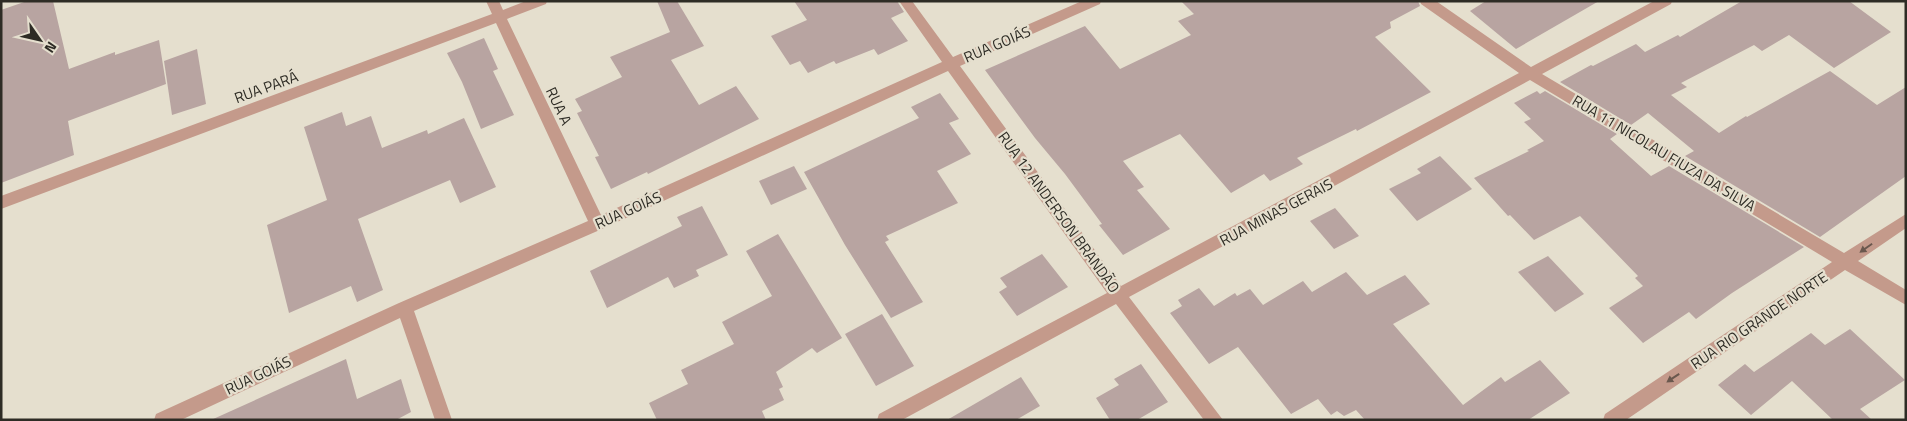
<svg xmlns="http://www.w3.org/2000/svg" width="1907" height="421" font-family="'Titillium Web',sans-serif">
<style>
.building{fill:#b8a4a1}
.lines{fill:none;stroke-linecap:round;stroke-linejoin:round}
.minor{fill:#c49a8b;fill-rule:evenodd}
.oneway{fill:#6a584e}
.labels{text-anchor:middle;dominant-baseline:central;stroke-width:4.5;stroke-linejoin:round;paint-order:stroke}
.street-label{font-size:15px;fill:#2e2c25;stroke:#e5dfce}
</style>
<rect width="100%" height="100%" fill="#e5dfce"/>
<!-- building -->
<g class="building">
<polygon points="27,1 53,1 69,69 115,52 115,55 159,40 166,84 68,121 74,155 1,183 1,10"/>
<polygon points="657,1 677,1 704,46 671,60 699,105 736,86 759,119 648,174 647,172 611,189 595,157 599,156 577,113 582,111 575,99 622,77 610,57 670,32"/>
<polygon points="794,1 897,1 904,12 891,18 908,41 878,55 874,49 836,64 834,61 808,73 800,61 790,65 771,36 807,20"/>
<polygon points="1181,1 1418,1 1420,6 1390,22 1391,28 1375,37 1431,92 1357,131 1356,129 1297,158 1303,164 1270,181 1264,174 1231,193 1180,134 1123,161 1144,187 1137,190 1170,229 1123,255 1099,225 1102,224 1065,174 1035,138 985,70 1085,26 1120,69 1191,35 1178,21 1194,14"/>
<polygon points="1486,1 1599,1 1516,49 1470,11"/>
<polygon points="1742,1 1849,1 1891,32 1834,68 1789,35 1762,51 1754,45 1681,83 1687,87 1671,95 1719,133 1746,116 1747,117 1830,71 1877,105 1906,87 1906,176 1820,237 1685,156 1694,151 1648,113 1631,125 1560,82 1591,65 1593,66 1636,44 1645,52 1678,35 1680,37"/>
<polygon points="484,38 498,69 493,71 514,115 481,129 462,82 447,53"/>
<polygon points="197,49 206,104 172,115 164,61"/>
<polygon points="1537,91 1540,94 1545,91 1617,134 1610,139 1651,176 1669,166 1804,247 1732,293 1696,319 1689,312 1643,343 1609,308 1643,286 1635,278 1638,276 1580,216 1534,240 1510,215 1508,216 1474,178 1529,151 1527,150 1544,141 1524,122 1531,119 1514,103"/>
<polygon points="940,93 959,119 949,123 971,154 937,171 958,203 886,236 889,240 885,242 923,302 891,318 845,245 804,172 919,118 911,107"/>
<polygon points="342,112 346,126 371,116 382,148 427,130 428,134 464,118 496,187 460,203 450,180 358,219 383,290 357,302 351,286 289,313 267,225 327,200 304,127"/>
<polygon points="1440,156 1472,189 1417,221 1389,189 1421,173 1417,169"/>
<polygon points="794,166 807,189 771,205 759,181"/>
<polygon points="702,206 728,255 696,270 699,276 674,288 668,277 607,308 590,271 682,226 677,217"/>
<polygon points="1335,208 1359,236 1334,249 1310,221"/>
<polygon points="778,234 842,338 817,353 812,348 776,372 783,387 779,389 784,400 762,411 766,420 657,420 649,403 688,384 681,370 734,344 722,322 772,296 746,251"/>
<polygon points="1042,254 1068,287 1017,316 999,292 1007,287 1000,278"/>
<polygon points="1548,256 1584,294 1555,312 1518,272"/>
<polygon points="1346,272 1367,295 1405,275 1430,304 1393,324 1463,405 1501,377 1505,382 1540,360 1570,393 1528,420 1365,420 1356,410 1344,416 1337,411 1331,415 1318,399 1291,414 1238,347 1209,364 1170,313 1182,306 1178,300 1199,288 1214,306 1235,293 1237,296 1250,289 1263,305 1303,281 1312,292"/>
<polygon points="882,314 914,366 876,386 845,334"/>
<polygon points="1850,329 1905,380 1860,409 1872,420 1833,420 1792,381 1751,415 1718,385 1745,364 1754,372 1811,333 1825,345"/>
<polygon points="346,359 357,399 401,379 411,412 396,420 211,420"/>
<polygon points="1141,364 1168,402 1137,420 1110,420 1096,398 1119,385 1114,379"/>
<polygon points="1021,377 1040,406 1016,420 947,420"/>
</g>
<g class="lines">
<!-- minor -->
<polygon class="minor" points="486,1 499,1 503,10 526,1 547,1 546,4 507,19 601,215 942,62 899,1 912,1 953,57 1082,1 1101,1 1100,4 960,66 1121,286 1519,73 1421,4 1420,1 1436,1 1531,67 1654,1 1672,1 1671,4 1542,74 1844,253 1906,214 1906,228 1858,261 1906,290 1906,305 1845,270 1626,420 1603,420 1605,414 1832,262 1530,80 1129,297 1223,420 1204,420 1116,304 902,420 877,420 879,414 1107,293 948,71 602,229 414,311 452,420 435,420 400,318 181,420 154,420 156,414 399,303 588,221 496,23 1,209 1,196 492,14"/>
</g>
<!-- one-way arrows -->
<defs><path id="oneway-solid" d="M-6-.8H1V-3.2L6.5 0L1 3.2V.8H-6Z" transform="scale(1.25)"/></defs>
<g class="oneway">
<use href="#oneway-solid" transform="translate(1866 248) rotate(145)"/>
<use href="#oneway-solid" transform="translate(1673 378) rotate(146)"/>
</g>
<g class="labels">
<!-- street labels -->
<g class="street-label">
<text transform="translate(997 44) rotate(-23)">RUA GOIÁS</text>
<text transform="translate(266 87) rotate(-20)">RUA PARÁ</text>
<text transform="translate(559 106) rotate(65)">RUA A</text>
<text transform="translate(1664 153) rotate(31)">RUA 11 NICOLAU FIUZA DA SILVA</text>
<text transform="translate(628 210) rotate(-24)">RUA GOIÁS</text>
<text transform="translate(1059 212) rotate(54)">RUA 12 ANDERSON BRANDÃO</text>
<text transform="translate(1276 212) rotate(-28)">RUA MINAS GERAIS</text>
<text transform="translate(1759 320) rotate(-34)">RUA RIO GRANDE NORTE</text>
<text transform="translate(258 375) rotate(-25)">RUA GOIÁS</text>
</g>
</g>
<!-- border -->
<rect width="1907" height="421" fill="none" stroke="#2e2c25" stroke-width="5"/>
<!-- north arrow -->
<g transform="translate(40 40) rotate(124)" stroke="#e5dfce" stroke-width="4" paint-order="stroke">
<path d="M0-4L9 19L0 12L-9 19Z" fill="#2e2c25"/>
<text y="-8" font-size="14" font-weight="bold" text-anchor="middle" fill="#2e2c25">N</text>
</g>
</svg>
